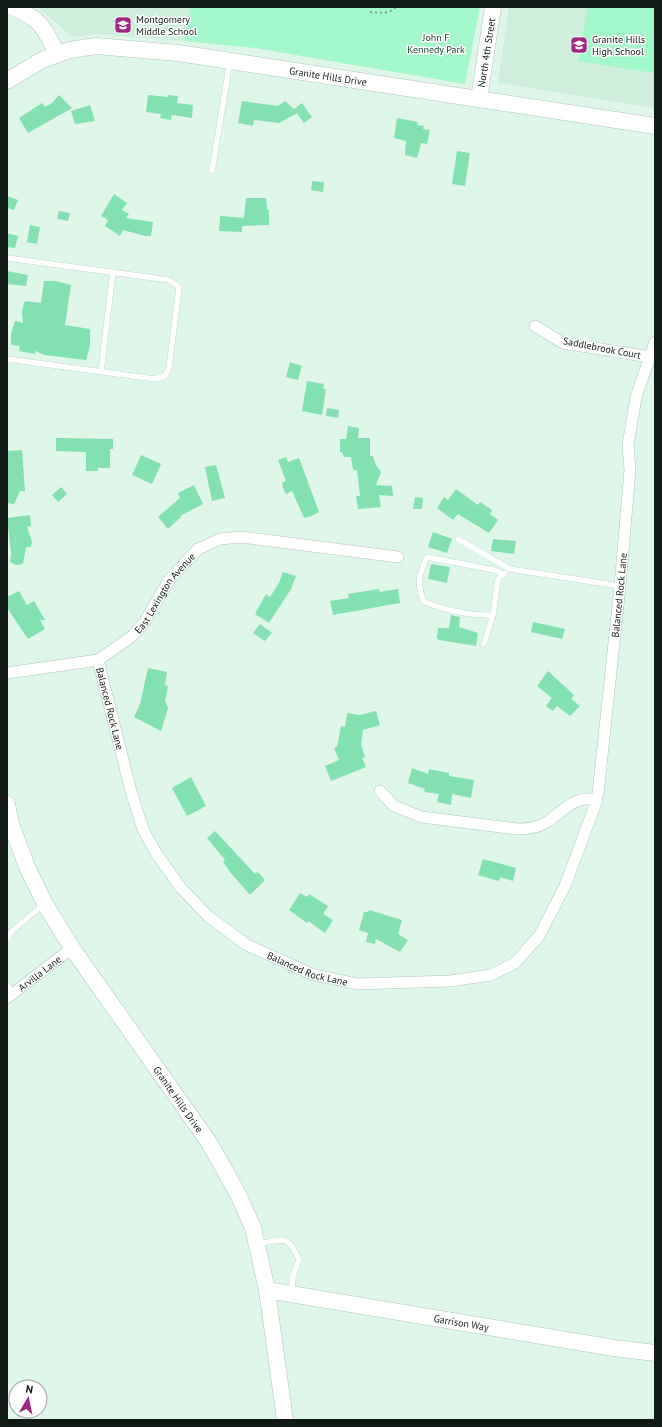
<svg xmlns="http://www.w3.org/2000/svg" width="662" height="1427" font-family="'PT Sans',sans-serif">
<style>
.built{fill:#ceefdc}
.green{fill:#a2f8cb}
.building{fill:#83e0b0}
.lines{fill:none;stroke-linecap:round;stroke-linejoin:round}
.lane-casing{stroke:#afc7b9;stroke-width:6}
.street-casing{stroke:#afc7b9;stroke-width:12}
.secondary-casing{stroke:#afc7b9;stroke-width:17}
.path{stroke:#86988e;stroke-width:2;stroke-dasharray:2 3;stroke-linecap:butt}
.lane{stroke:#fff;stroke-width:5.5}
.street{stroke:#fff;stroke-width:11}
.secondary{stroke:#fff;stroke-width:16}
.labels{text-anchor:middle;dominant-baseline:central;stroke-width:3;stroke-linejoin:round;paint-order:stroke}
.poi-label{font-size:10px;fill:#121b16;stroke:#fff;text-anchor:start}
.park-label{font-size:10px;fill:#143d2a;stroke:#fff}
.street-label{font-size:10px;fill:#121b16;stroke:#fff}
</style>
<rect width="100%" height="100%" fill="#dff7e9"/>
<!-- built -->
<g class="built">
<polygon points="38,7 191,7 184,41 98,34 72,37"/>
<polygon points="509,7 655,7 655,108 498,83"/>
</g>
<!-- green -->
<g class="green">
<polygon points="191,7 480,7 465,84 255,48 184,41"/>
<polygon points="588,7 655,7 655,73 578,61"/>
</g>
<!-- building -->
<g class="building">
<polygon points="59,95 72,108 28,133 19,118 42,103 45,107 52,103"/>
<polygon points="148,95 168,97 168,95 178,96 177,103 193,105 192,118 172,115 171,120 160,118 161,114 146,112"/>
<polygon points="242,101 278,106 285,101 294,109 302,103 312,117 304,123 297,113 279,123 254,120 253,126 238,123"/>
<polygon points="90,105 95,121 75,124 71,111"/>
<polygon points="397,118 418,122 417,125 424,126 423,129 430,130 427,144 421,143 417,158 405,155 406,141 394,138"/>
<polygon points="457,151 470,153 465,186 452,184"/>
<polygon points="312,181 324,182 323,192 311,190"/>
<polygon points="114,194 127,203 122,210 129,214 126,218 153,222 151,236 145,236 123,230 120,236 105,226 108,220 101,216"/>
<polygon points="7,196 18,200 14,210 7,208"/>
<polygon points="246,198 266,198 267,210 269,210 269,225 242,226 242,232 219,231 220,216 244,218"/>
<polygon points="59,211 70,213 68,221 57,219"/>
<polygon points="30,225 40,227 37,244 27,242"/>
<polygon points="7,233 18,236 15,248 7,247"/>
<polygon points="7,271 28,275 26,286 7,284"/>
<polygon points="44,281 56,281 71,285 65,325 90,329 90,345 86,360 45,355 35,351 35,354 19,351 20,346 11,345 11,333 15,321 23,323 22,310 25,301 41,303"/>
<polygon points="290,362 302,366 298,380 286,377"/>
<polygon points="307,381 324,384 323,389 326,389 322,415 302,411"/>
<polygon points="327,408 339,410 338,418 326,416"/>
<polygon points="348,426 359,428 358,438 370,438 370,456 373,456 376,465 381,472 376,485 392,486 393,496 379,495 381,507 358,509 356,496 360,496 357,470 353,470 351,457 344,457 342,452 340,452 340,439 346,439"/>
<polygon points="56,438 113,439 113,449 110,449 110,468 98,468 98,471 86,471 86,452 56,451"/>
<polygon points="22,450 25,491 20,491 14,504 7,503 7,451"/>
<polygon points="141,455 161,464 152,484 132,475"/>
<polygon points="286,457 288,462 299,458 319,512 312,516 304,518 292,491 286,494 283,488 282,483 286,481 278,460"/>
<polygon points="216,465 225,498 212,501 205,467"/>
<polygon points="194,485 203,504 180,516 181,517 168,529 158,517 180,498 178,493"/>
<polygon points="61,487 67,494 58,502 52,495"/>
<polygon points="456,489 478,505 480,502 492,510 490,514 498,520 489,533 458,514 453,520 437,508 444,497 448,500"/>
<polygon points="415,497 423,498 422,509 413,509"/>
<polygon points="30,515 31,526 27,527 32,542 31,547 26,547 23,564 16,565 10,562 11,554 7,518"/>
<polygon points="433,532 452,539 447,553 428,547"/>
<polygon points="493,539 516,541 514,554 491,551"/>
<polygon points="431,564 450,567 447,583 428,579"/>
<polygon points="283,572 296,576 291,589 269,623 255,614 266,594 270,597 279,583"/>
<polygon points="379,589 380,592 398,589 400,603 333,615 330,601 349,598 348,594"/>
<polygon points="19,591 27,605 34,601 45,620 40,620 45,629 28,639 7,608 7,597"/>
<polygon points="451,615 460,617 459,627 478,633 476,646 439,640 437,638 438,628 449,628"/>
<polygon points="533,622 565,629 562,639 531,632"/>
<polygon points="260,624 272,633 265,641 253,633"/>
<polygon points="148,668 167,672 165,685 168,686 165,701 168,708 161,731 134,717 140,704"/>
<polygon points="548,671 574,695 571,699 580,706 570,716 557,706 553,711 546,706 552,698 537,686"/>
<polygon points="376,711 380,725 363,730 361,744 365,757 362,758 366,767 331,781 325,766 339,760 334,748 337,747 341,726 345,727 347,713 359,715"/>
<polygon points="412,768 428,774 429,769 449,773 449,776 474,780 471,798 452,794 451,805 437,802 439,794 424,792 425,789 408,783"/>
<polygon points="191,777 206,806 187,816 172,788"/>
<polygon points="215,831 255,874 258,872 265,880 250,895 230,872 223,862 225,860 207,838"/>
<polygon points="483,859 516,868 513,881 500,877 499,881 478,875"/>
<polygon points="300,893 307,897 309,894 328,906 323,914 333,920 325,933 308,921 307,923 289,910"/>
<polygon points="369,910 402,920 398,934 408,940 400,952 376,939 375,944 366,942 368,933 359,930 364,912 368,912"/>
</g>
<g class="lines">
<!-- lane casing -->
<g class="lane-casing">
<g id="lane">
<polyline points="212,171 230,61"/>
<polyline points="7,258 169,280 179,287 169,368 165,376 155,379 7,359"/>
<polyline points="101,371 113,272"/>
<polyline points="458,539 510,569 620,586"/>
<path d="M493,615C469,616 446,610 424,602C416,583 419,575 427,557L494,570L504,574"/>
<polyline points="484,644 493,615 498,579 505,573"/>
<polyline points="7,939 12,931 43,905"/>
<polyline points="7,985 13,992"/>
<path d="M259,1244C284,1239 288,1234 299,1260L293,1275L292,1294"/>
</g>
</g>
<!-- street casing -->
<g class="street-casing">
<g id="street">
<polyline points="535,326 563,343 650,357"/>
<path id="s1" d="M98,660L132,795L143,829L156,853L181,888L209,917L247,945L312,974L357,984L450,981L491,975L515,963L539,936L565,886L597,800C576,794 563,811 547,822C538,828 527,829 517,829L422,817L394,806L380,791"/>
<path id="s2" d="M7,673L98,660L131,637L144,623L169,580L198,549L220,539L241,537L398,557"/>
<path id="s3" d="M598,794L620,586L630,470L628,445L636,397L655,342"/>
<path id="s4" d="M7,998L72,948"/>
</g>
</g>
<!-- secondary casing -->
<g class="secondary-casing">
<g id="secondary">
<path d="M12,7C41,19 44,27 57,54"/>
<path id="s5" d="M7,81L42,60L70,50L96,46L178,53L655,126"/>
<path id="s6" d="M479,99L493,7"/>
<path id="s7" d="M7,804L11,824L27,867L45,904L72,948L210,1144L238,1194L253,1228L267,1290L285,1420"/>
<path id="s8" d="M267,1290L614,1348L655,1353"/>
</g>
</g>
<!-- path -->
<path class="path" d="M370,12C380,13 389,14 396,7"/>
<!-- lane -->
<use href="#lane" class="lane"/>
<!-- street -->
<use href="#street" class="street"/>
<!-- secondary -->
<use href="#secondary" class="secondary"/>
</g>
<!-- icons -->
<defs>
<g id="school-square" transform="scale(0.9)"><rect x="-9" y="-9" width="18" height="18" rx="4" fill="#9e2780" stroke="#fff"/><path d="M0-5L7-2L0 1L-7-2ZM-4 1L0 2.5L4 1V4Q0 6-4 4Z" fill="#fff"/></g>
</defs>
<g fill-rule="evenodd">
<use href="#school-square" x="123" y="25"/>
<use href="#school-square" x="579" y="45"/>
</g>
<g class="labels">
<!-- poi labels -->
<g class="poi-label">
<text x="136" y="19">Montgomery<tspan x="136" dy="12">Middle School</tspan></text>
<text x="592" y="39">Granite Hills<tspan x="592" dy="12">High School</tspan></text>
</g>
<!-- park labels -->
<g class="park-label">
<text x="436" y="37">John F<tspan x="436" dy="12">Kennedy Park</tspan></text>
</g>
<!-- street labels -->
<g class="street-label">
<text stroke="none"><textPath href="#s6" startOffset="47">North 4th Street</textPath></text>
<text stroke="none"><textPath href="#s5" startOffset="331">Granite Hills Drive</textPath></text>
<text transform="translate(602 348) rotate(11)">Saddlebrook Court</text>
<text stroke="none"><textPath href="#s2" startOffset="188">East Lexington Avenue</textPath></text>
<text stroke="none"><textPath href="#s3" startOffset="200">Balanced Rock Lane</textPath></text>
<text stroke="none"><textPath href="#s1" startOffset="50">Balanced Rock Lane</textPath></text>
<text stroke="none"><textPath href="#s1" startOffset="398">Balanced Rock Lane</textPath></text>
<text stroke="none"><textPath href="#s4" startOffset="41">Arvilla Lane</textPath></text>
<text stroke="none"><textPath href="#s7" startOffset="344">Granite Hills Drive</textPath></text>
<text stroke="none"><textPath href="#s8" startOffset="197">Garrison Way</textPath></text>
</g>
</g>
<!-- border -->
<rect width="662" height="1427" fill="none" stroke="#121b16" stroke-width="16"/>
<!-- north arrow -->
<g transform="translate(28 1399) rotate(9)"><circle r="19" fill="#ffffff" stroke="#a0a4a2"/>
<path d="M0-3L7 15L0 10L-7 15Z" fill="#9e2780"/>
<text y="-6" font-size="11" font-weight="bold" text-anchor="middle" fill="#121b16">N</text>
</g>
</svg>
